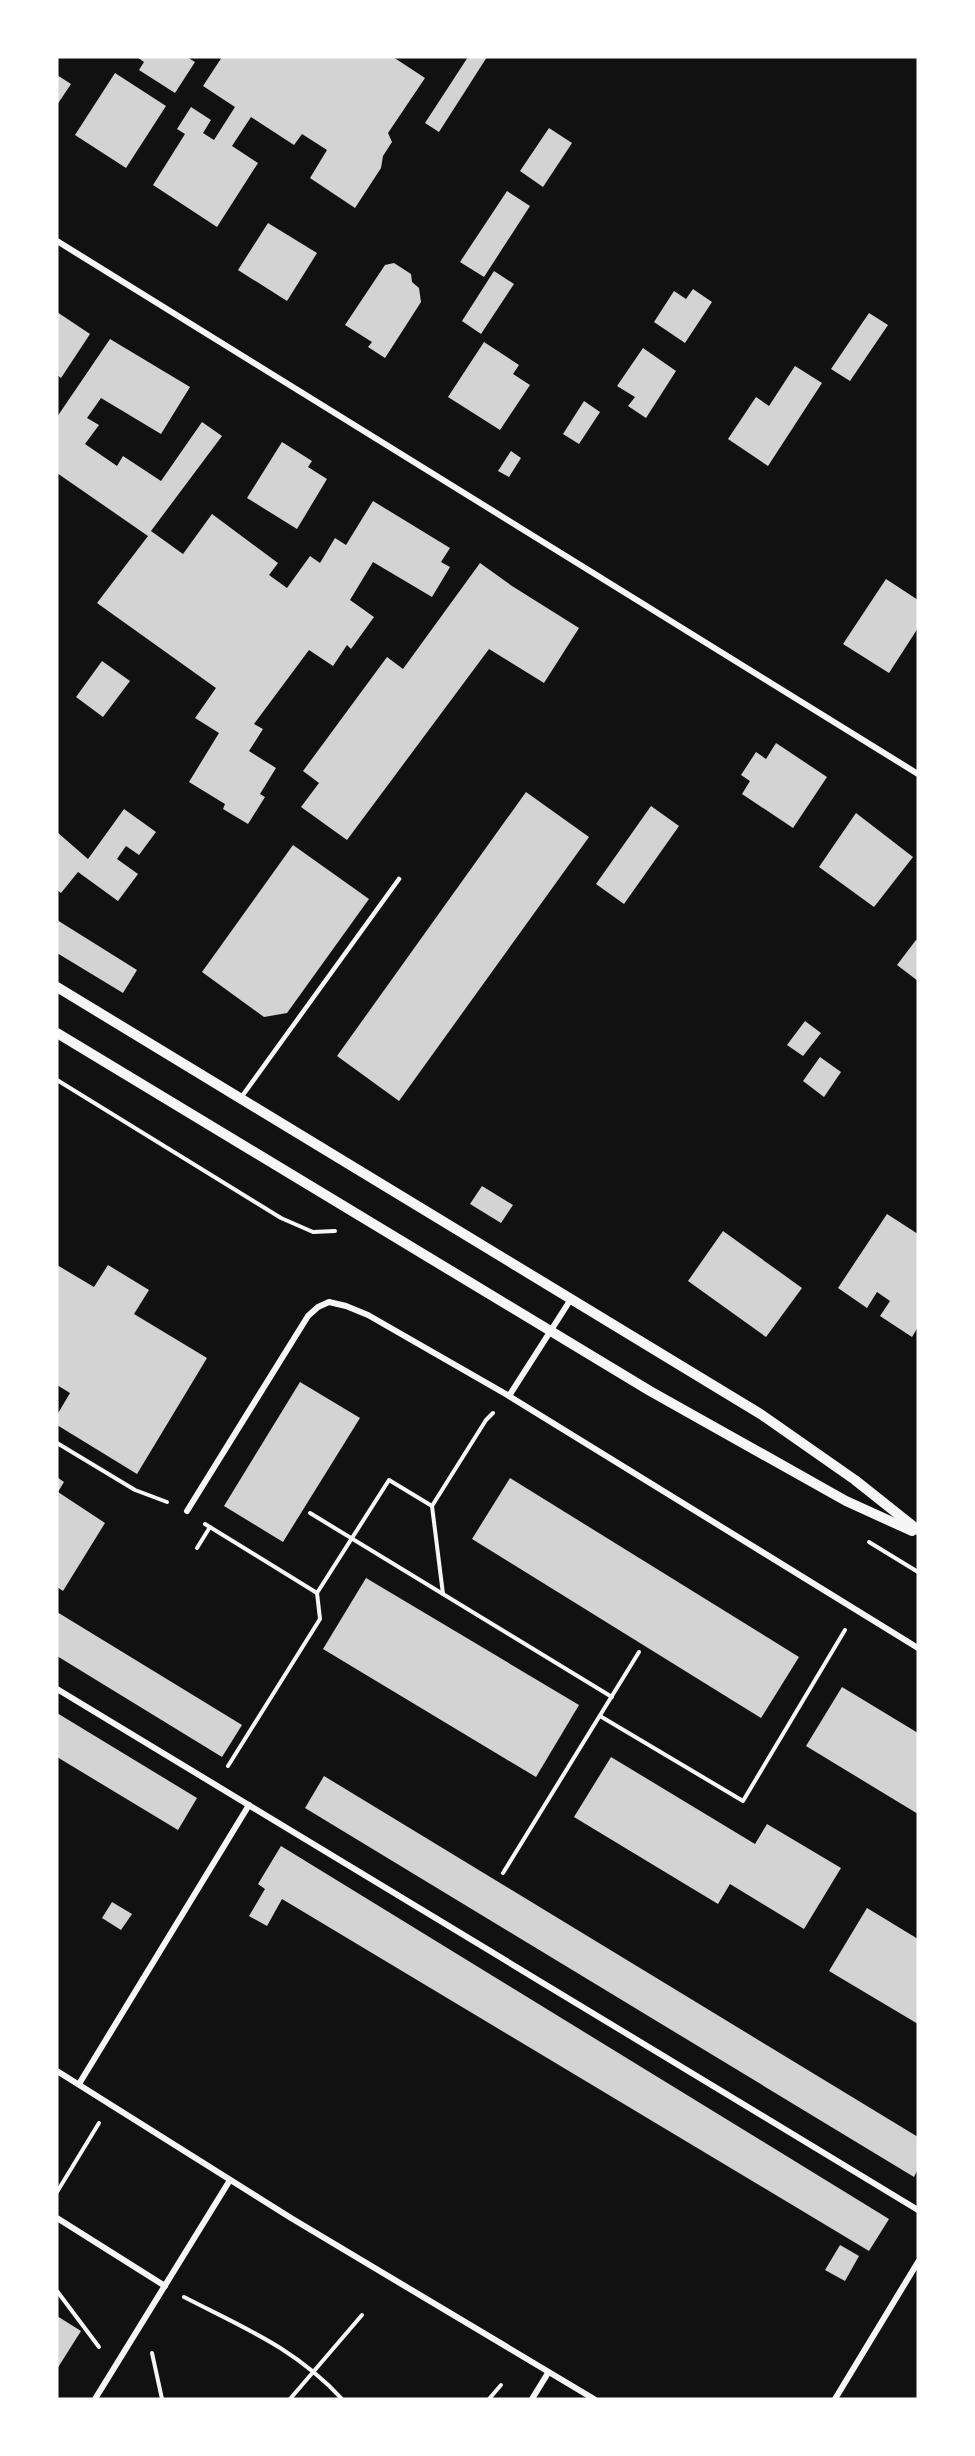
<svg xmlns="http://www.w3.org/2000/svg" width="975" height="2456" font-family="Inter,sans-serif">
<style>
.building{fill:#d3d3d3}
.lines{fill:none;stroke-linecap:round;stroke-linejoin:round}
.path{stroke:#f5f5f5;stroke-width:4}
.service{stroke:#f5f5f5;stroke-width:4.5}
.minor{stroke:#f5f5f5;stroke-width:6}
.tertiary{stroke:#f5f5f5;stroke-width:10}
</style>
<rect width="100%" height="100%" fill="#111"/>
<!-- building -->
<g class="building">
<polygon points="137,57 187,57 195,62 175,93 139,70 144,62"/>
<polygon points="222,57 393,57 425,78 388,133 392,142 383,156 381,168 355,208 310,178 327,150 302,134 294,145 251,117 232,146 258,163 217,227 153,185 185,134 177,129 191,107 211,120 203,133 214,140 235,107 203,86"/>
<polygon points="468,57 487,57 439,132 425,123"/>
<polygon points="115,73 166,106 126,168 75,135"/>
<polygon points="57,75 71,84 57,105"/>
<polygon points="549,128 572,143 543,187 520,171"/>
<polygon points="507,191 530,206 484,277 460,262"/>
<polygon points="268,223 317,253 287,301 238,270"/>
<polygon points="394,263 411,274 412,282 419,288 421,302 385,358 368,347 372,342 345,325 385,265"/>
<polygon points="494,271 514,284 481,334 462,321"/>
<polygon points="693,289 712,302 685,343 654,322 674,291 686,299"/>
<polygon points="57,312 90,334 61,378 57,375"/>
<polygon points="869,313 888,325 850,381 831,369"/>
<polygon points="110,339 190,387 161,434 101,398 87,418 99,425 85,444 117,466 123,456 161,481 202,422 222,436 151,531 183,554 212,514 278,563 269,575 287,588 310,556 320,563 335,538 346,545 373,501 450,548 441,562 450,567 432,597 373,562 350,600 374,617 351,649 347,645 333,666 309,650 254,724 263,729 249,751 276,768 260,794 265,797 248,824 223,809 225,804 189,782 219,733 195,718 216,688 97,603 148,536 57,473 57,417"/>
<polygon points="484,342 519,365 513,374 530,385 500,430 448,397"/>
<polygon points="643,348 676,371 646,418 628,406 635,397 617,386"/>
<polygon points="795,366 822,383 768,466 728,439 756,397 769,406"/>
<polygon points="584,401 600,412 579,444 563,434"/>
<polygon points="282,442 312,461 308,467 327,479 297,529 247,498"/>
<polygon points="511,451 521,458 509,477 498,471"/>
<polygon points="480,563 512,586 579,628 544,683 489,649 347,840 301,807 319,783 303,771 387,657 403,669"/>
<polygon points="886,579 918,600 918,628 889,673 843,644"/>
<polygon points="102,661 130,681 103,717 76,697"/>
<polygon points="776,743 827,777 793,828 742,794 750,781 741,775 756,752 766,759"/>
<polygon points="526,792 589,837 399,1101 337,1056"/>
<polygon points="651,806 679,826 624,904 596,884"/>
<polygon points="124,809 156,832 139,855 126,846 117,859 138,874 118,901 78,872 61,893 57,890 57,832 88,859"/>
<polygon points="856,813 913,857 874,907 819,867"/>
<polygon points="293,845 369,899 287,1013 264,1017 202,972"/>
<polygon points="57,920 137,970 123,993 57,953"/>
<polygon points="916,940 918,941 918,981 897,965"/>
<polygon points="805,1021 821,1033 803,1056 787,1045"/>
<polygon points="820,1057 841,1072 824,1097 803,1081"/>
<polygon points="482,1186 513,1205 501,1223 470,1204"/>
<polygon points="887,1214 918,1234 918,1327 912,1337 880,1316 890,1301 877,1292 867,1308 838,1288"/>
<polygon points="723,1231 802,1288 766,1337 688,1281"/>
<polygon points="57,1265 94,1287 108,1265 149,1290 134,1314 207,1358 137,1474 57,1425 57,1415 70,1393 57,1385"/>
<polygon points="300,1382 360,1418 283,1542 224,1506"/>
<polygon points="57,1477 64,1482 58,1492 105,1523 63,1591 57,1587"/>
<polygon points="510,1478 799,1657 761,1718 472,1539"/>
<polygon points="366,1578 579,1705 536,1777 323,1649"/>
<polygon points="57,1612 242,1725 222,1757 57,1656"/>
<polygon points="842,1687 918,1733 918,1814 806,1746"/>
<polygon points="57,1713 197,1798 178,1830 57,1757"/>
<polygon points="611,1757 755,1844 767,1824 841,1868 804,1929 730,1884 718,1904 574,1817"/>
<polygon points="324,1776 918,2137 918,2169 914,2177 305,1808"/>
<polygon points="281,1846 889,2219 869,2251 282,1899 267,1926 249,1916 265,1889 258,1884"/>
<polygon points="112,1902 132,1914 121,1930 102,1918"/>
<polygon points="867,1908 918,1939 918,2024 829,1971"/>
<polygon points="840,2245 859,2256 845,2281 825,2270"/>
<polygon points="57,2316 81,2331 57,2369"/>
</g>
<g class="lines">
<!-- path -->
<g class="path">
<polyline points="57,1080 281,1218 313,1232 335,1231"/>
<polyline points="57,1443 135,1490 167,1502"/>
<polyline points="310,1513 612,1697"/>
<polyline points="205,1524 317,1593 320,1619 228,1766"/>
<polyline points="869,1542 918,1572"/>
<polyline points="197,1548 210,1527"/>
<polyline points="317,1593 389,1480 432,1506"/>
<polyline points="443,1594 432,1506 486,1420 493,1413"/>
<polyline points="600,1716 743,1801 845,1630"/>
<polyline points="503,1873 639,1652"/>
<polyline points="57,2192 99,2123"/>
<polyline points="57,2291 99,2347"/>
<path d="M184,2297C244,2328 295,2348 342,2399"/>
<polyline points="152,2353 162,2399"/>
<polyline points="290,2399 362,2315"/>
<polyline points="489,2399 501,2385"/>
</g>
<!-- service -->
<polyline class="service" points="240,1099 399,879"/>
<!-- minor -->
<g class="minor">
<polyline points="57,241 918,774"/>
<polyline points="509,1396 918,1648"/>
<polyline points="187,1511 308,1316 318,1307 329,1302 346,1306 368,1315 509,1396 571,1299"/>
<polyline points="57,1689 918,2210"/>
<polyline points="57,2071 291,2218 594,2399"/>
<polyline points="79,2084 249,1805"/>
<polyline points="57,2218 165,2286"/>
<polyline points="95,2399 230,2180"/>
<polyline points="532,2399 548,2373"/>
<polyline points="835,2399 918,2262"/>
</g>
<!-- tertiary -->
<g class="tertiary">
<polyline points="57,987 762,1415 855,1480 918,1530"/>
<polyline points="57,1033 650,1391 846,1501 912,1531"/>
</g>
</g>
<!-- border -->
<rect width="975" height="2456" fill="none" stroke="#ffffff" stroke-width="117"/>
</svg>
